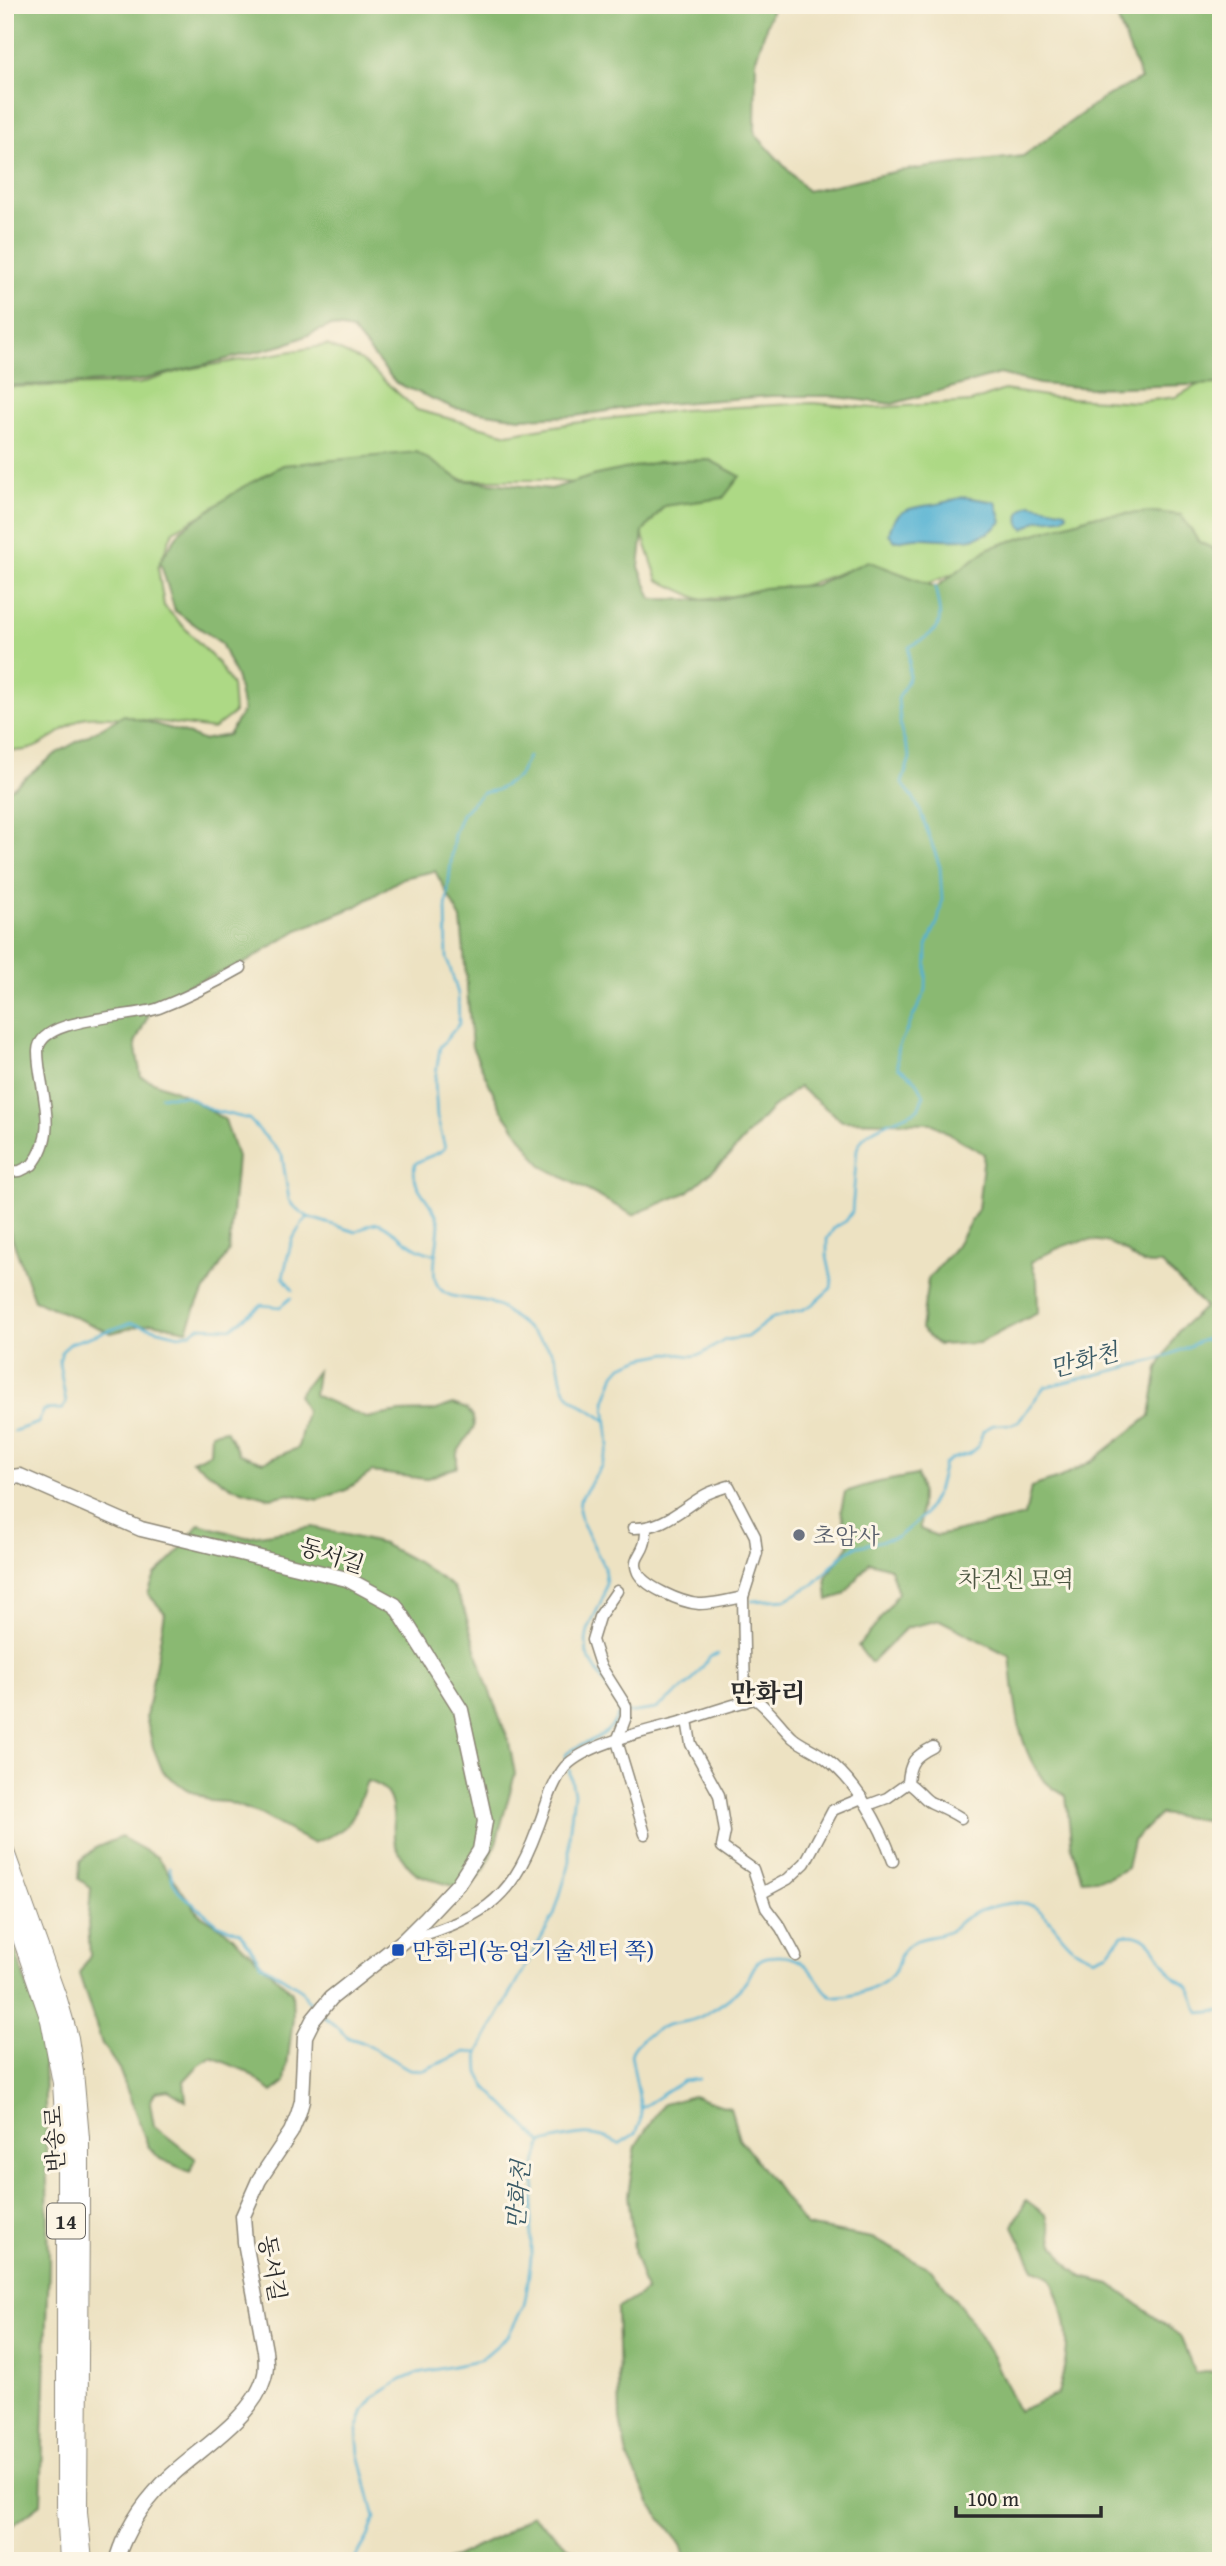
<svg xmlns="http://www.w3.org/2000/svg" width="1226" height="2566" font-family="'Gentium Book Plus','Noto Serif KR',serif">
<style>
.green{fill:#add985;stroke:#6c8258;stroke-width:2}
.forest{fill:#8ab972;stroke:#5a724e;stroke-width:2}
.water{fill:#55b2d3;stroke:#406e7f;stroke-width:2}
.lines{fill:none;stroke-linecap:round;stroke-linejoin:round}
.stream{stroke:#55b2d3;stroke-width:2.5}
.minor-casing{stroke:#8c8676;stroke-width:13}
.tertiary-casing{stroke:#8c8676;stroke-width:17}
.primary-casing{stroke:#8c8676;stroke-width:20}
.minor{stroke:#fff;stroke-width:10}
.tertiary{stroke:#fff;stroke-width:14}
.primary{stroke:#fff;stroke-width:18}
.worship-dot{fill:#6b7280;stroke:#fcf5e5;stroke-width:2.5}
.transit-dot{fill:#1a4fb4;stroke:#fcf5e5;stroke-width:2.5}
.labels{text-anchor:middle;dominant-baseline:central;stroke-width:6;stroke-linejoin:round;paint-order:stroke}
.shield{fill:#fcf5e5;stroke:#6a6863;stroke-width:2}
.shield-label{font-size:21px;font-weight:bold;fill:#2b2b2b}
.worship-label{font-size:23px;fill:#5b616d;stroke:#fcf5e5;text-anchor:start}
.street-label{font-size:23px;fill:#2b2b2b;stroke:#fcf5e5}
.park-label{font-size:23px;fill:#4c5642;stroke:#fcf5e5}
.transit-label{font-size:23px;fill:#164399;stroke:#fcf5e5;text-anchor:start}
.water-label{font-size:24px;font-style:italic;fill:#3a5a66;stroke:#fcf5e5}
.quarter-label{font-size:26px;font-weight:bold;fill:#2b2b2b;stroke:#fcf5e5}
</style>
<rect width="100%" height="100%" fill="#fcf5e5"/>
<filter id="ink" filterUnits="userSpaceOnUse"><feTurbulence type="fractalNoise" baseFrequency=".0143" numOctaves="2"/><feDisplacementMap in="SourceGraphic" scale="14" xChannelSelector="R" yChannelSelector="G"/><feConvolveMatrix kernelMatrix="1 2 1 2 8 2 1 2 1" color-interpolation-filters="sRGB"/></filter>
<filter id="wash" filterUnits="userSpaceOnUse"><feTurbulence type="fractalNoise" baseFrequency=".00686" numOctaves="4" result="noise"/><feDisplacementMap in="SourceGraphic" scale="28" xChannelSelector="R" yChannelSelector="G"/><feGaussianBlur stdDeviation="1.57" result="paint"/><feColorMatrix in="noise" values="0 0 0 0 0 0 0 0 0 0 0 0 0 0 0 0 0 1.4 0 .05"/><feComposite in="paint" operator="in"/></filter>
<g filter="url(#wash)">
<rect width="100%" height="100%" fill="#ede2c2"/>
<!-- green -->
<path class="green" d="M327,345L362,361L417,410L508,434L573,423L682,410L812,403L874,408L971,402L1004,390L1052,397L1136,402L1176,397L1221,372V567L1070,528L927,584L856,567L788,591L699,599L658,580L627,489L546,480H469L360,462L256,485L173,531L158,568L164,606L218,663L232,685L234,713L213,729C192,726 97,712 83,718C58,729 35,760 5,748V387L139,384L183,370Z"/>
<!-- forest -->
<g class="forest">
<polygon points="5,5 773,5 756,59 755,134 807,191 898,171 1023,156 1105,97 1141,79 1112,5 1221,5 1221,384 1090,388 1039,384 1000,374 892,404 829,396 771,396 638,406 576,416 520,418 454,408 396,383 352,330 330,326 284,345 137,381 5,386"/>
<path d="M417,452L461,480L551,489L596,475L662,461L710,460L740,476L723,498L664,506L643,532L639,567L652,599L718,600L764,588L815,585L868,561L936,587L989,548L1093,516L1154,512L1181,515L1199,542L1218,551L1221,548V1822L1160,1814L1133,1841L1127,1868L1108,1878L1082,1880L1072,1849L1066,1796C1059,1792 1050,1787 1044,1780C1016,1747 1015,1698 1010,1656L940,1620L906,1628L871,1663L858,1646L874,1628L898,1593L890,1568L870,1562L844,1595L828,1600L826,1577L849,1545L841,1510L845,1492L874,1483L917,1475L921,1491L920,1529L937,1536L1025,1516L1031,1487L1059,1478L1092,1461L1150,1416L1158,1368L1179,1330L1205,1307L1162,1264C1131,1265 1141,1259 1118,1247C1088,1231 1058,1247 1031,1262L1037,1279L1038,1313L979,1343L938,1345L921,1329L928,1279L956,1246L978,1209L984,1154L931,1123L842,1121L799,1087L770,1110L727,1158L688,1192L633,1215L542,1166L501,1109L472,1047L461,919L435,871L403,878L355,907L298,930L245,963L189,985L152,1008L135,1043L141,1077L183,1094L225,1120L237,1157L229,1251L198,1302L187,1330L152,1323L111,1333L34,1300L5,1218V788L11,789L57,753L124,715L182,732L202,740L228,735L243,711L237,679L221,643L175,611L160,561L181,530L241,488L283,465Z"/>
<polygon points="317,1371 314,1395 366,1418 399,1412 433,1411 453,1404 467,1409 473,1417 474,1427 457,1453 457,1467 425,1479 372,1472 346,1490 318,1500 289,1494 270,1498 231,1487 192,1461 210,1453 211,1433 226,1430 239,1454 263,1462 298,1448 306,1411 298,1395"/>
<path d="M199,1524L245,1537L313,1527L383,1544L417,1562L453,1587L464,1609L485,1679L509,1742L515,1774L496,1843L484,1870L467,1890C453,1885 426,1880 415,1872C407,1866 395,1848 394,1839C393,1815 397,1788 367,1781C352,1819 355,1829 312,1843L258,1813L227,1802L210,1801L186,1789L163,1772L153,1747L146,1717L165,1613L148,1594L155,1575L174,1557Z"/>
<polygon points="121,1837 157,1857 199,1914 225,1930 292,1992 293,2018 285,2082 272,2092 246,2071 212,2057 198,2066 184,2081 186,2101 168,2090 155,2092 150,2103 154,2126 196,2159 190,2172 160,2159 148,2146 119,2069 102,2044 79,1974 90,1956 88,1923 91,1888 79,1879 80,1861 97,1847"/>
<polygon points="5,1916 25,1981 43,2022 49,2263 41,2504 5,2531"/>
<path d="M693,2096L730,2108L739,2138L806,2226L872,2238L931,2269L968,2316L994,2359L1018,2411L1058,2394C1068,2356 1072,2333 1058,2296C1053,2281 1050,2273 1034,2269L1013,2226L1026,2200L1046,2215L1054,2244L1071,2268L1082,2277L1110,2284L1180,2336L1195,2373L1221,2371V2561H686L681,2544L651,2505L627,2456L620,2419L617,2309L646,2291L635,2256L628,2195L636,2145L663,2104Z"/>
<polygon points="532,2515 571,2549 599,2561 447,2561 498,2537"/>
</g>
<!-- water -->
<g class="water">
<path d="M964,497L996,502L1002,522C980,545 952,539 922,538C914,537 904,540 895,541L889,534C894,506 915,508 937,504C946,502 955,499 964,497Z"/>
<path d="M1030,504L1066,511L1067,514L1062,518L1039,520L1024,529L1020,525C1018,514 1020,510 1030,504Z"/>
</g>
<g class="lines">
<!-- stream -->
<g class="stream">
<path d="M528,757L518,777L497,790L482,793L462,814L454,834L446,908L447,958L458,994L459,1024L440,1047L435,1081L437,1117L445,1148C437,1156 425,1156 415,1164C409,1189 434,1201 439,1223C439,1239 431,1269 436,1282C443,1301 469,1297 484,1301C493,1302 501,1308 508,1313C520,1323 549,1344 555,1356C563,1370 556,1380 570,1396C579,1406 594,1411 605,1420"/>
<polyline points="161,1096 186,1096 211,1110 249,1119 282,1155 289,1200 293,1206 308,1217"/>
<path d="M293,1290L283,1277C291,1247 287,1242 308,1217L356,1232C362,1229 370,1223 377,1223C389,1223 411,1253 437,1254"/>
<polyline points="5,1429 6,1429"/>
<polyline points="14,1431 38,1423 44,1410 62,1409 66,1403 59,1363 62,1351 71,1343 131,1323 179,1335 190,1333 199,1327 231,1328 261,1305 280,1307 291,1298"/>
<path d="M752,1601L787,1599L814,1584L845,1553L855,1547L898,1537L924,1515L937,1492L944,1464L951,1459L971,1453L978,1447L983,1431L993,1425L1012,1424L1019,1421L1044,1387C1082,1378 1118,1370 1155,1360C1178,1353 1198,1340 1221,1334"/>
<polyline points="628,1713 656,1709 690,1683 710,1657 718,1654"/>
<path d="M619,1714V1707L587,1655L586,1641L588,1630L603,1597L606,1582L604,1567L582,1522L579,1510L580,1500L602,1465L609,1445L605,1402L615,1374L622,1366L642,1358L668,1353L692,1356L702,1354L725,1340L747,1337L772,1318L802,1310L813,1304L831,1288L832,1280L827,1257V1239L834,1228L846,1221L852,1212L857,1149C866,1124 898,1122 918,1109L924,1095L916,1080L898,1067L897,1050L926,990L927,946L938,921L942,901L940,867L921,813L913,797L902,783L910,758L901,731L898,699L909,677V647C946,627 942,625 935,586"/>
<path d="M567,1763L565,1755C586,1738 605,1743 618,1715"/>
<polyline points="169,1867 173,1882 181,1894 218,1924 241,1933 261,1964 302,1990 307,1999 318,2008"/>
<polyline points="324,2016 349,2038 362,2042 409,2069 424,2070 465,2052 478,2053"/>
<polyline points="641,2108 683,2081 699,2079"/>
<path d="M542,2143C572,2136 591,2128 619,2144L636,2133L640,2124L641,2108L631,2055C634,2041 658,2027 671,2024C682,2022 692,2022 702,2016C718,2007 737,1995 747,1980C753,1971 755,1959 767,1957C819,1948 815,1998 839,1997C856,1996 881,1988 892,1975C901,1964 896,1954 910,1944C922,1935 938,1938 950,1931C956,1927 960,1920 967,1917C981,1909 1007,1901 1023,1903C1046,1906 1057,1935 1074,1948C1079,1952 1087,1955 1093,1958L1109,1952L1122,1935C1155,1929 1157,1960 1175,1978C1181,1983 1189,1984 1192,1992C1195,1999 1196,2006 1199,2013L1221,2011"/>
<polyline points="354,2561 368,2537 375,2518 359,2454 357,2431 364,2410 374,2397 401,2380 418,2373 479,2361 508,2336 524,2305 527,2290 531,2257 531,2217 535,2190 533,2173 542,2143 487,2088 479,2073 478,2053 554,1915 569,1865 569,1836 574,1793 569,1769"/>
</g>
</g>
</g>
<g filter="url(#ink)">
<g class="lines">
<!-- minor casing -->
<g class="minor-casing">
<g id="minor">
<path d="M5,1172L20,1171L32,1165C61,1130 38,1089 38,1051C39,1016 135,1018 159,1008C187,997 215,983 241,968"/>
<path d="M633,1528C662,1529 680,1510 703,1496C711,1491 720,1489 729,1486L755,1536L757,1553L743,1597L745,1702"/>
<path d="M646,1528C646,1534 646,1540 644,1545C641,1555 633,1559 637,1570C641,1586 683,1603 699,1604C713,1604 729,1600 743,1597"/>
<polyline points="617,1591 599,1617 592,1640 600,1665 626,1706 626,1717 617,1741 645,1834"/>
<polyline points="687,1720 691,1744 719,1795 725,1832 722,1847 753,1869 766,1908 781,1928 796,1956"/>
<path d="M908,1783C909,1762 915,1756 933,1747"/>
<path d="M868,1805L887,1798L908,1783C918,1789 923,1798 930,1802C941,1807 950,1811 961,1818"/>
<polyline points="762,1893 788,1879 805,1863 833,1810 862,1798"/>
<path d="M405,1941C478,1918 509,1906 537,1830C545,1810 551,1784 565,1767C587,1743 652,1730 684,1721C707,1713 731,1705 755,1699C771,1710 780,1726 793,1738C803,1746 815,1750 825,1758C857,1782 880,1824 893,1861"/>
</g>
</g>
<!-- tertiary casing -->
<g class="tertiary-casing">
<path id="tertiary" d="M5,1478L20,1476L141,1529L347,1579L395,1605L461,1710L485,1821L480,1850L458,1884L425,1919L403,1941L331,1998L313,2020L305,2036L302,2101L298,2115L291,2132L259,2180L243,2216L245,2242L265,2351C266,2361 267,2369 264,2378C253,2417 200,2449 172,2475C147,2498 126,2528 116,2561"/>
</g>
<!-- primary casing -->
<g class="primary-casing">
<g id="primary">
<polyline points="5,1852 58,2000 69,2038 74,2072 80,2138 80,2207 78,2512 83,2561"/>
<polyline points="5,1889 50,2020 62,2083 66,2149 66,2507 69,2561"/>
</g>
</g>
<!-- minor -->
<use href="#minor" class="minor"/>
<!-- tertiary -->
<use href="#tertiary" class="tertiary"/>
<!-- primary -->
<use href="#primary" class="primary"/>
</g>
</g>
<!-- markers -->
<circle class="worship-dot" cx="799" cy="1535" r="7"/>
<rect class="transit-dot" x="391" y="1943" width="14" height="14" rx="3.5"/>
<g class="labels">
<!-- shield labels -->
<rect class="shield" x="47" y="2203.5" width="38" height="35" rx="5"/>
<g class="shield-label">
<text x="66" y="2221">14</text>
</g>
<!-- worship labels -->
<g class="worship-label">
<text x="813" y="1535">초암사</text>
</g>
<!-- street labels -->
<g class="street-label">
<text transform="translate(332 1555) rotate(18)">동서길</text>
<text transform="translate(54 2139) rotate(-93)">반송로</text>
<text transform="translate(273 2268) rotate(80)">동서길</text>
</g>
<!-- park labels -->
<g class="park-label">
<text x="1016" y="1578">차건신 묘역</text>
</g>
<!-- transit labels -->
<g class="transit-label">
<text x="412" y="1950">만화리(농업기술센터 쪽)</text>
</g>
<!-- water labels -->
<g class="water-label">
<text transform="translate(1084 1360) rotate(-15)">만화천</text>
<text transform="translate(518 2195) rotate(-85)">만화천</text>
</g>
<!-- quarter labels -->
<g class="quarter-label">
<text x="768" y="1692">만화리</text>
</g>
</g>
<!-- margin -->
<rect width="1226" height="2566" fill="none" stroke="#fcf5e5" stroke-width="28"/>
<!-- scale -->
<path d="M956 2506v10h145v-10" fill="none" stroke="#2b2b2b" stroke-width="3.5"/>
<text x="967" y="2506" font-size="21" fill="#2b2b2b" stroke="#fcf5e5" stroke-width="5" paint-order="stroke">100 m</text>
</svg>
